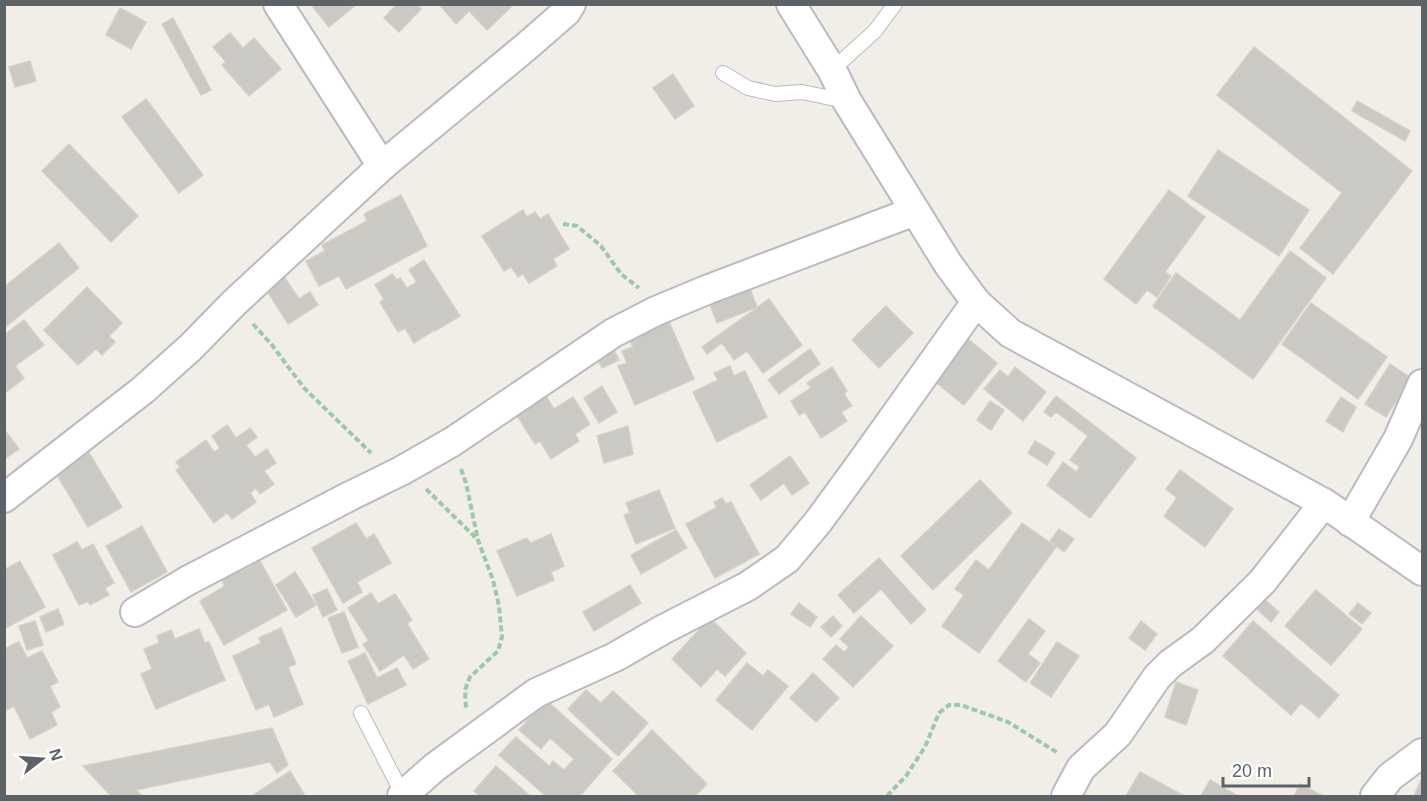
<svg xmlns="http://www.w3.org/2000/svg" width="1427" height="801" font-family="Arial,sans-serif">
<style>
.building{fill:#cbc9c3;stroke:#d6cfc4;stroke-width:1.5}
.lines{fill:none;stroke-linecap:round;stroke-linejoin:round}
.service-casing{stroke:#b8bcc0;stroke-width:16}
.minor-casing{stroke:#b8bcc0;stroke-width:32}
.path{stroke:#9acaa7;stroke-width:4;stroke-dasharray:6 3;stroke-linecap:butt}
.service{stroke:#fff;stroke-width:14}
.minor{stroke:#fff;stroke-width:28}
</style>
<rect width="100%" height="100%" fill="#f0eee6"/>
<!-- building -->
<g class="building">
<polygon points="316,4 357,4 329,27 313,7"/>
<polygon points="397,4 416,4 421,9 399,32 384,18"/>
<polygon points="439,4 514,4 487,30 469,11 456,24"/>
<polygon points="120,8 146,22 131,49 106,35"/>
<polygon points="173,18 211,90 201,95 162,24"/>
<polygon points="230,33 243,48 254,38 281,69 249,96 222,65 226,62 213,47"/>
<polygon points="1254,47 1412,171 1333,274 1300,248 1342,193 1217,95"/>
<polygon points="30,61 36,81 15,87 9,67"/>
<polygon points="673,74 694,106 675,119 653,88"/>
<polygon points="146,99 203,175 179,193 122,117"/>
<polygon points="1357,101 1410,131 1405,141 1352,111"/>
<polygon points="69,144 138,216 111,242 42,171"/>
<polygon points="1218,150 1309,210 1279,256 1188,196"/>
<polygon points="1169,190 1205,217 1165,272 1171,276 1157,297 1147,290 1136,304 1104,279"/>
<polygon points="401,195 427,246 346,289 339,276 319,286 306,261 325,251 322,245 367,221 364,214"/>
<polygon points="523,210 527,217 535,212 540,219 548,214 569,249 553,259 557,266 529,283 523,274 518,277 511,267 504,271 482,236"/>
<polygon points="59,243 79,268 4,328 4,287"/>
<polygon points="1290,251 1326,278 1253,379 1153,306 1176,273 1240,320"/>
<polygon points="424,260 460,316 435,331 434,330 414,343 405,328 398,332 380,302 384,299 375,285 392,274 397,280 400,278 407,288 417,282 409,270"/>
<polygon points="283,275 299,299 310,292 318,305 288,324 264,286"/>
<polygon points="749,286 757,307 717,323 709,302"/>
<polygon points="87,287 122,323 109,336 115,342 102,355 96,349 78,365 44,330"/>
<polygon points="769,299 802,345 763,373 747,351 734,360 722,343 707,354 702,347"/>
<polygon points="1311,303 1387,357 1358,399 1282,344"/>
<polygon points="886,306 913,333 879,368 852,340"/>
<polygon points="668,319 694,379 635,405 618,366 627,363 622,351 633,347 629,336"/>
<polygon points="24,320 44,345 15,366 24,378 5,393 4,335"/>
<polygon points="968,339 997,363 964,405 934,381"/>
<polygon points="612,346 619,360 602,368 595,355"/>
<polygon points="810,349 820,364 779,394 768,380"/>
<polygon points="1390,364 1411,378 1386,417 1365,404"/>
<polygon points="730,366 734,376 745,371 767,417 717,442 693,392 718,380 714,373"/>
<polygon points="832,367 847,391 844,394 852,406 841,412 847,421 821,438 805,412 799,415 791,401 811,388 807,383"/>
<polygon points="1015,367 1046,392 1023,421 984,389 1000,370 1008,377"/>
<polygon points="602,386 617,412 599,423 584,398"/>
<polygon points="546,396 554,409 573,397 590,424 575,434 579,441 551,459 540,441 535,444 516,414"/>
<polygon points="1056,396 1136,458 1090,518 1047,485 1063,462 1076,472 1080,467 1070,460 1088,436 1056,412 1051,417 1044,412"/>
<polygon points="1341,397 1356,407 1343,432 1326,421"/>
<polygon points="990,401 1004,410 991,430 977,420"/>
<polygon points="227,425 236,438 250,428 257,437 246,445 255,457 267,449 276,463 264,471 274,484 260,494 256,488 250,493 256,502 232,519 227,513 214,523 176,470 180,467 176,462 206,440 214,452 220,448 212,436"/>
<polygon points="628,426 633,454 604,463 597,436"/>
<polygon points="4,429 19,449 4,459"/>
<polygon points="1035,441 1055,453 1047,465 1028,453"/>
<polygon points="89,453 122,507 88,527 56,473"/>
<polygon points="790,456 809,483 792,495 784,483 761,500 750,485"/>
<polygon points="1180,470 1233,509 1205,547 1164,516 1177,498 1166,489"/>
<polygon points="980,480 1012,513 933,590 901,556"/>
<polygon points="659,490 675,528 636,544 624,515 630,513 626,503"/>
<polygon points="722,498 726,504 731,502 759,554 715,578 686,524 717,507 714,502"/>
<polygon points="356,523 366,539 374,534 391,563 357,582 362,592 343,603 312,548"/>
<polygon points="1022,523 1056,547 979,653 942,626 964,595 955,589 976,560 989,570"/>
<polygon points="142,526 167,572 131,592 106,546"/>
<polygon points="1059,529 1074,539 1064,552 1050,541"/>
<polygon points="676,530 687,548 641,574 631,555"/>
<polygon points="551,534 564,566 551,572 554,580 517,596 497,551 526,538 531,543"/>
<polygon points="77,542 82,550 93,544 114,583 105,588 109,595 90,605 88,601 79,605 53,555"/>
<polygon points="879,558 926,610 911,624 881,589 854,613 838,595"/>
<polygon points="20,561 45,607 4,629 4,570"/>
<polygon points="260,561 287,610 224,645 200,601 225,586 219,576 236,566 240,572"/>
<polygon points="295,572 316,605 296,617 276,585"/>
<polygon points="630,585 641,603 594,631 583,612"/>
<polygon points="327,589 337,610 323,617 313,595"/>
<polygon points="1316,590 1362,629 1331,665 1285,626"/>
<polygon points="371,593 378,604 395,594 412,620 407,624 429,659 413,669 404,655 380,671 363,644 369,641 348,608"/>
<polygon points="1265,600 1279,612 1271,622 1257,609"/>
<polygon points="799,603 817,617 810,627 791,614"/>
<polygon points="1358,603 1371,613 1362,624 1349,614"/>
<polygon points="58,609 64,624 46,632 40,617"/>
<polygon points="344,612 358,647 342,653 328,618"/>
<polygon points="833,616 842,626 831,637 821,627"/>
<polygon points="861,616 893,646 853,687 823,659 836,645 844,652 849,647 840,639"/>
<polygon points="710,618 746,653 725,676 717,669 701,687 672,659"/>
<polygon points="1029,619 1045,631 1028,654 1040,663 1026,682 998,661"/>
<polygon points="35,621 43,645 27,650 19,626"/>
<polygon points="1141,621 1157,634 1145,650 1129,638"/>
<polygon points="1253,621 1339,695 1319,718 1301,703 1291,715 1223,656"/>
<polygon points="281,628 296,664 288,667 303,704 274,717 269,704 256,710 233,656 261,643 259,638"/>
<polygon points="199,629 205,643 209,642 225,680 156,709 141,674 152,669 144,649 159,643 157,636 171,630 175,639"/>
<polygon points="19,642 27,658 42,651 58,682 50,686 60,707 51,712 57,725 30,739 14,706 4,711 4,649"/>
<polygon points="1057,642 1079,656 1051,697 1030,683"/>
<polygon points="365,653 377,678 397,668 406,685 368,704 348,661"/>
<polygon points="747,663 763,676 768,670 788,686 752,730 716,700"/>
<polygon points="813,673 839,698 816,722 790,698"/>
<polygon points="1176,682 1198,690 1186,725 1165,717"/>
<polygon points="586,690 601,703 613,691 648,723 618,756 568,709"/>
<polygon points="546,700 612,759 580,796 546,796 499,755 516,737 549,766 553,761 564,770 574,759 550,738 541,749 519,730"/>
<polygon points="272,728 288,765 277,773 270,762 136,790 141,795 139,796 111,796 83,766"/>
<polygon points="652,730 707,784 695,796 639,796 613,771"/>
<polygon points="496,766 530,796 480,796 474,791"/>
<polygon points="290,771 305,796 252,796"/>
<polygon points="1140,772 1184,796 1126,796"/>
<polygon points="1422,778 1422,796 1414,796"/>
<polygon points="1210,780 1238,796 1201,796"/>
<polygon points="1300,784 1323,796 1294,796"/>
</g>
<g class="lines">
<!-- service casing -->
<g class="service-casing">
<g id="service">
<polyline points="832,70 875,31 895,4"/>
<polyline points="723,73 748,88 775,94 802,92 845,101"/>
<polyline points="361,713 403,795"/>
</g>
</g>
<!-- minor casing -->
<g class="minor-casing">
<g id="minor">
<polyline points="278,4 382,166"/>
<polyline points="791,4 832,70 847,101 948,264 976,302 1010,333 1324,503 1422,571"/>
<polyline points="4,498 143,390 191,347 234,303 382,166 527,46 566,12 571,4"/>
<polyline points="1350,522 1398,439 1422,384"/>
<polyline points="135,612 187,581 350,496 401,471 452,442 613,333 656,311 709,289 915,211"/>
<polyline points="402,796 435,767 536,693 615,657 664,629 748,586 787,559 818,522 859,466 976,302"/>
<polyline points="1066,796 1081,768 1118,734 1157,677 1170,664 1203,640 1262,582 1324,503"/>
<polyline points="1375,796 1390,777 1422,753"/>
</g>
</g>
<!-- path -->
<g class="path">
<polyline points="563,224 577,226 601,246 621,274 639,288"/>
<polyline points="253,324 272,345 304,388 371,453"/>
<polyline points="461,469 466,483 478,540 493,580 499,606 502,637 498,651 470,677 465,690 466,709"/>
<polyline points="426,489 476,538"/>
<polyline points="887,796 906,776 925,747 939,713 949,705 961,705 1008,722 1058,753"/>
</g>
<!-- service -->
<use href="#service" class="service"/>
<!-- minor -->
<use href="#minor" class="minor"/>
</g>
<!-- border -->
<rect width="1427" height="801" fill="none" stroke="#5d6267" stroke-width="12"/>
<!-- north arrow -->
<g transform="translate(42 759) rotate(73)" stroke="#ffffff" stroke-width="4.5" paint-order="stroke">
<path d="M0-4.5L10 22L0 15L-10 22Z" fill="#5d6267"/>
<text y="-9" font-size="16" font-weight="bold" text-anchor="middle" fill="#5d6267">N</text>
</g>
<!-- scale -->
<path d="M1223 777v9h86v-9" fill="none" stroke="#5d6267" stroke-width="3"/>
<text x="1232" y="777" font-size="18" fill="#5d6267" stroke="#ffffff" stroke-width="4.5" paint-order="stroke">20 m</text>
</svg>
